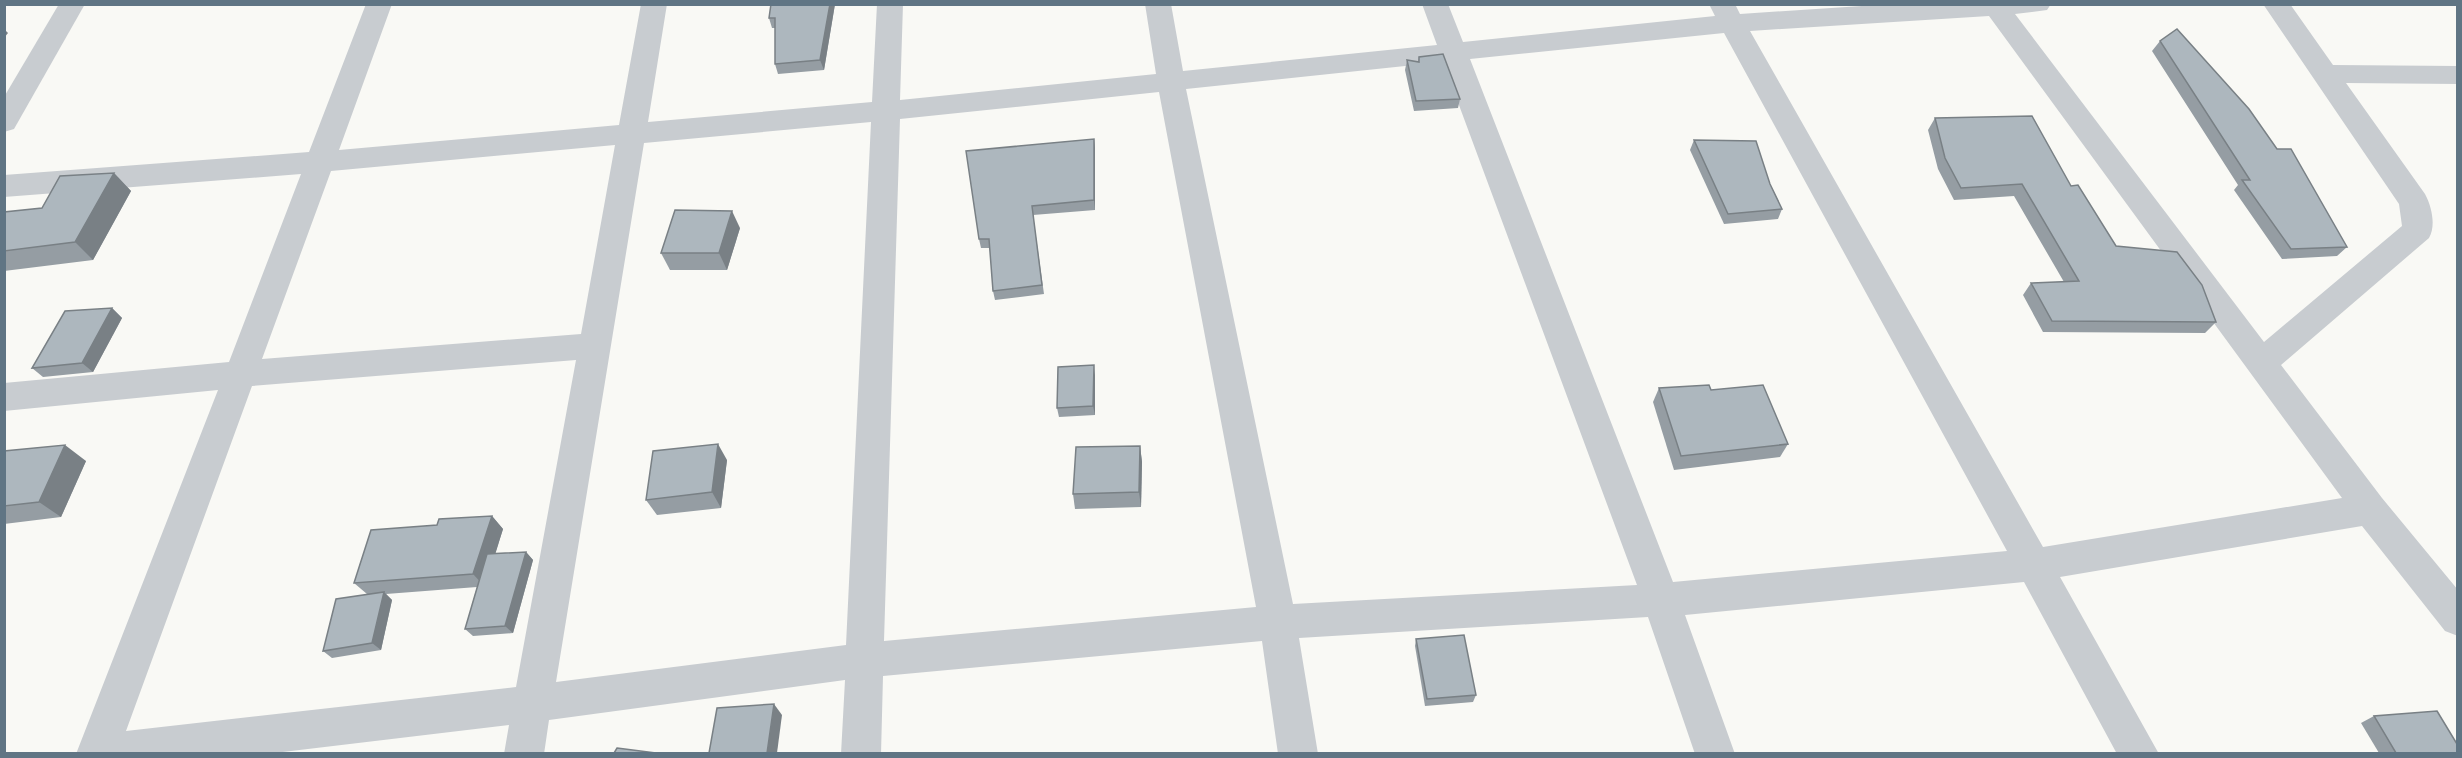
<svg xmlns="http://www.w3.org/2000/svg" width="2462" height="758" font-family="Karla,sans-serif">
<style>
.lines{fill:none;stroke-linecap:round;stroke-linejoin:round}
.minor{fill:#c8ccd0;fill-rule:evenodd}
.wall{fill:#959da3}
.shaded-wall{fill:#798085}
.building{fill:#adb7be;stroke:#798085;stroke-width:1.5}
</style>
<rect width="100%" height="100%" fill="#f9f9f5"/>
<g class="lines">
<!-- minor -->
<g class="minor">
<polygon points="59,4 85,4 14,129 4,132 4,97"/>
<path d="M366,4H392L339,150L619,125L641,4H667L648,122L872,102L877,4H903L900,100L1156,74L1145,4H1171L1183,71L1437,45L1422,4H1448L1463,42L1715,16L1709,4H1735L1740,14L1892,4H2051L2047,10L2015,14L2264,342L2402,226L2399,204L2263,4H2290L2333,65L2458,66V84L2346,83L2425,194C2432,207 2436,226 2429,238L2281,365L2382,498L2458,590V636L2445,631L2362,526L2060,577L2159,754H2117L2024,582L1685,615L1735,754H1695L1648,617L1299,638L1318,754H1278L1262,641L883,676L881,754H841L845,680L549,720L544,754H504L509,725L266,754H76L218,390L4,411V383L229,362L301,174L4,197V175L309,152ZM1989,16L2342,498L2043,547L1750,31ZM1724,33L2007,551L1673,582L1470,59ZM1443,62L1637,585L1293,604L1186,89ZM1159,92L1256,607L884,641L900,119ZM871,122L846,645L556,682L644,143ZM615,145L581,334L262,359L331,171ZM576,360L516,687L126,731L252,386Z"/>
</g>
</g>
<!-- wall -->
<g class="wall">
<polygon points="771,4 835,4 824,70 778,74 775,64 775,28 772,28 769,18"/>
<polygon points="2160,41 2277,149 2347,247 2337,256 2282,259 2234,190 2238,185 2152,51"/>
<polygon points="1419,57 1460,99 1458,108 1414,111 1405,70 1407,60 1418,62"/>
<polygon points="1935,118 2071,186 2116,246 2216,322 2205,333 2043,332 2023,295 2031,283 2064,282 2014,196 1954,200 1938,169 1928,130"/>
<polygon points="1094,139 1095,149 1095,210 1033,215 1044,294 995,300 993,291 990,248 981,248 979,239"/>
<polygon points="1694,140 1770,184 1782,209 1778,219 1724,224 1690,150"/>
<polygon points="114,173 131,191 93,260 4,271 4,212 42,208"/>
<polygon points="740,228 727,270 670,270 661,253"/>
<polygon points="112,308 122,318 93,372 43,377 32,368"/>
<polygon points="1095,375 1095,415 1059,417 1057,408"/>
<polygon points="1659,388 1711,390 1788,444 1780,457 1674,470 1653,402"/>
<polygon points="1140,446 1142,462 1141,507 1075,509 1073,494"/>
<polygon points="4,451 86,461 61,517 4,524"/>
<polygon points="727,460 721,508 657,515 646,500"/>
<polygon points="492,516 503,529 495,554 526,552 533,560 513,633 473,636 465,629 477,587 386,594 392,600 381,650 332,658 323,651 367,594 354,583 437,525"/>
<polygon points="1416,639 1476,695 1473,702 1425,706 1415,646"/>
<polygon points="2374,716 2457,753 2379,753 2361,723"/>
</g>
<!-- shaded-wall -->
<g class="shaded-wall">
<polygon points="830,4 835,4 824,70 820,60"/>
<polygon points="4,29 8,33 4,38"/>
<polygon points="1094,139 1095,149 1095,210 1094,200"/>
<polygon points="114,173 131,191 93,260 75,242"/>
<polygon points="732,211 740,228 727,270 719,253"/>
<polygon points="112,308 122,318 93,372 82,363"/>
<polygon points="1094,365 1095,375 1095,415 1093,406"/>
<polygon points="718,444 727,460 721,508 712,492"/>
<polygon points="65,445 86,461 61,517 39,502"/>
<polygon points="1140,446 1142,462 1141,507 1139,492"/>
<polygon points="492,516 503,529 485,587 473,574"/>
<polygon points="526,552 533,560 513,633 505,626"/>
<polygon points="384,592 392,600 381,650 372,643"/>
<polygon points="774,704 782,715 777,753 767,753"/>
</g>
<!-- building -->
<g class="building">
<polygon points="771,4 830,4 820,60 775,64 775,18 769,18"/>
<polygon points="2177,29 2249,109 2277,149 2291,149 2347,247 2291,249 2242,180 2250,180 2160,41"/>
<polygon points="1443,54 1460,99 1416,101 1407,60 1419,62 1419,57"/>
<polygon points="2032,116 2071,186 2078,185 2116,246 2177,252 2202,285 2216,322 2052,321 2031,283 2079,281 2022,184 1961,188 1945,158 1935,118"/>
<polygon points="1094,139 1094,200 1032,206 1042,285 993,291 989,239 979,239 966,151"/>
<polygon points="1694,140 1756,141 1770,184 1782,209 1728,214"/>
<polygon points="114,173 75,242 4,251 4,212 42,208 60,176"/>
<polygon points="675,210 732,211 719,253 661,253"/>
<polygon points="112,308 82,363 32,368 65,311"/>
<polygon points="1094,365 1093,406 1057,408 1058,367"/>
<polygon points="1709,385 1711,390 1763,385 1788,444 1681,456 1659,388"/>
<polygon points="718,444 712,492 646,500 653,451"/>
<polygon points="65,445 39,502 4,506 4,451"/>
<polygon points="1140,446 1139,492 1073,494 1076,447"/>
<polygon points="492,516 473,574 354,583 371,530 437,525 439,519"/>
<polygon points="526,552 505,626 465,629 487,554"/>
<polygon points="384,592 372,643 323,651 336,599"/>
<polygon points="1464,635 1476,695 1427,699 1416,639"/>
<polygon points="774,704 767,753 709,753 717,708"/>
<polygon points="2437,711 2457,744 2457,753 2396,753 2374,716"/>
<polygon points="617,748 656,753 614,753"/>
</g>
<!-- border -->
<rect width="2462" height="758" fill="none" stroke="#607584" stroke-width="12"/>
</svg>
